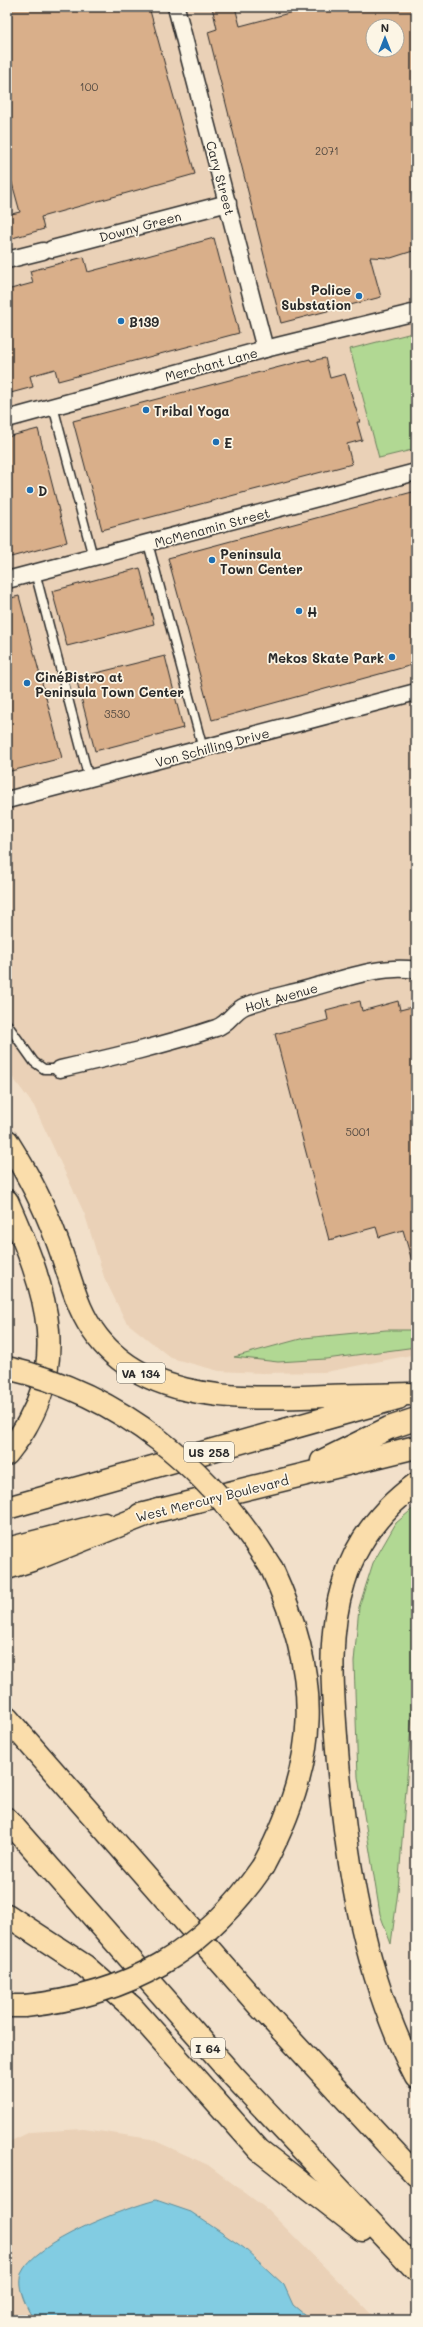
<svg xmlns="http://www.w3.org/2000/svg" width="423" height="2327" font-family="Mali,sans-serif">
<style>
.built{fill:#ead1b7;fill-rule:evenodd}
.green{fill:#b1d893;stroke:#6e825f}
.water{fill:#82cce2;stroke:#5f8c99}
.building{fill:#d9af8a;stroke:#2b2b2b;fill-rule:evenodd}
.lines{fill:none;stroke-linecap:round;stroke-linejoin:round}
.service-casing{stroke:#2b2b2b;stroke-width:11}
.minor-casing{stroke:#2b2b2b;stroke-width:19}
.primary-casing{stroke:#2b2b2b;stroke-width:25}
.motorway-casing{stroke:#2b2b2b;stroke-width:25}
.service{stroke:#fcf5e5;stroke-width:8}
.minor{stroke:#fcf5e5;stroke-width:16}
.primary{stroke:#faddab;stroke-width:22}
.motorway{stroke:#faddab;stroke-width:22}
.motorway-bridge-casing{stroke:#2b2b2b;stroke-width:25;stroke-linecap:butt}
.motorway-bridge{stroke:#faddab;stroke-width:22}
.poi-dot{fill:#1f6fb2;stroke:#fcf5e5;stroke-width:1.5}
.labels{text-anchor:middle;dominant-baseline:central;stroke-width:3.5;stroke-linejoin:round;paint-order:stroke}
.number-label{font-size:11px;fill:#564c43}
.shield{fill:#fcf5e5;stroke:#6a6863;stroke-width:1}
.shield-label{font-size:12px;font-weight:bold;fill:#2b2b2b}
.street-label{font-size:13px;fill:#2b2b2b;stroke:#fcf5e5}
.poi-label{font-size:13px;font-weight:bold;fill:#2b2b2b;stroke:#fcf5e5;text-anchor:start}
</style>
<rect width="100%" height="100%" fill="#f2e0ca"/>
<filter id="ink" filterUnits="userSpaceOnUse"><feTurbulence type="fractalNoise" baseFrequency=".025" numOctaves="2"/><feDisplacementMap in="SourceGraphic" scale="8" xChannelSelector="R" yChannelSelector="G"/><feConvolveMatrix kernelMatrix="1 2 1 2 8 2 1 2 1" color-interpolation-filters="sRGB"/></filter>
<g filter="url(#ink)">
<!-- built -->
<g class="built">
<path d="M7,7H416V1354L326,1372L262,1373L219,1371L171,1358L126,1322L104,1277L85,1215L34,1106L7,1070ZM373,26H397V50H373Z"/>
<polygon points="84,2129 151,2139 208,2165 268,2210 377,2320 7,2320 7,2143 30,2132"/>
</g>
<!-- green -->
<g class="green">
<polygon points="416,332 416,449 379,458 350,349"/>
<polygon points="386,1330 416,1330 416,1347 326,1359 278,1362 234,1357 304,1338"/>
<polygon points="416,1506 416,1663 398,1891 391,1944 380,1914 358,1777 354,1662 359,1607 373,1563 396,1523"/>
</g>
<!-- water -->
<path class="water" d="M156,2200L191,2212L244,2248L284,2285L293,2305L311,2320H34C27,2309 16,2287 21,2274C35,2241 123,2209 156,2200Z"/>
<!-- building -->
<g class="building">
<polygon points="7,7 149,7 195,174 41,217 44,229 9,239 7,215 20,212 7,165"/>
<path d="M212,7H235L240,26L312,7H416V250L391,258L370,257L381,297L281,323L208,32L217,29ZM373,26H397V50H373Z"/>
<polygon points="214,238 239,333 58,381 55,369 30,376 33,387 7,394 7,290 33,283 30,271 84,257 88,272"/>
<polygon points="325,358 330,378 345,374 360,422 357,422 362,440 347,444 352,464 102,530 73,421 310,359 311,361"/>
<polygon points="38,429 67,542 7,558 7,437"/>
<polygon points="416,491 416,664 212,720 168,558"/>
<polygon points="140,568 154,624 67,646 52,591"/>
<polygon points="19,596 62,758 7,772 7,599"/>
<polygon points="165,656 183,728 95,751 76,678"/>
<polygon points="360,1001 362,1011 398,1001 400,1010 416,1006 416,1261 412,1261 403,1230 379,1237 376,1227 329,1240 275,1034 328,1020 326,1010"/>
</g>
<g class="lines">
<!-- service casing -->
<g class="service-casing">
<g id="service">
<polyline points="53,406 93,557"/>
<polyline points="148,543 203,749"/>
<polyline points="35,572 89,779"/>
<polyline points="7,1024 34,1062 44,1069 60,1069"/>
</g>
</g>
<!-- minor casing -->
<g class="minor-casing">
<g id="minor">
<polyline points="176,7 265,349"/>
<polyline points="52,249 228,203"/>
<polyline points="7,260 43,251"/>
<polyline points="7,419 265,349 416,312"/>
<polyline points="7,580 416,472"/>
<polyline points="7,800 416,692"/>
<path d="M60,1069C113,1057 165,1045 216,1028C229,1024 233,1011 245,1006C263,999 284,995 303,990C339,981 379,964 416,970"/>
</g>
</g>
<!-- primary casing -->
<g class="primary-casing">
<g id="primary">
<polyline points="322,1461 389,1428 416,1419"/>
<polyline points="7,1508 398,1398"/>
<polyline points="140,1515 416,1447"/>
<polyline points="7,1549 105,1524"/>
</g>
</g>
<!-- motorway casing -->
<g class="motorway-casing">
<g id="motorway">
<path d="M7,1141C26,1171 44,1205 56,1238C65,1261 71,1285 80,1307C122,1404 237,1400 325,1396C353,1395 381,1395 410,1394"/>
<path d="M7,1201C47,1292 76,1368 7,1454"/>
<path d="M416,1484C382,1509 356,1542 344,1582C328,1631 332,1685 336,1736C344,1852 362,1973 416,2077"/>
<polyline points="7,1568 38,1558 158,1510"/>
<polyline points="7,1718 259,2006 416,2175"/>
<polyline points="7,1819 234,2077 416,2270"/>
<path d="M263,1866C320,1760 322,1678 272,1569"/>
<polyline points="7,1915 85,1966 132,2007 259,2150 362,2230"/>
<polyline points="7,2006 25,2006"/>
</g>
</g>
<!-- service -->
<use href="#service" class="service"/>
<!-- minor -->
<use href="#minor" class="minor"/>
<!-- primary -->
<use href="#primary" class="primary"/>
<!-- motorway -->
<use href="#motorway" class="motorway"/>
<!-- motorway-bridge casing -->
<g class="motorway-bridge-casing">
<g id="motorway-bridge">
<path d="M7,1368C122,1394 211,1469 272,1569"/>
<path d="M25,2006C129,1995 204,1952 263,1866"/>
</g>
</g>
<!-- motorway-bridge -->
<use href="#motorway-bridge" class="motorway-bridge"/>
</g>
</g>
<!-- markers -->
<g class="poi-dot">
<circle cx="359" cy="296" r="4"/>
<circle cx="121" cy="321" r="4"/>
<circle cx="146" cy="410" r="4"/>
<circle cx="216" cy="442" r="4"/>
<circle cx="30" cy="490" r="4"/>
<circle cx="212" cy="560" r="4"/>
<circle cx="299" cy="611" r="4"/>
<circle cx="392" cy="657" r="4"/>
<circle cx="27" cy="683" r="4"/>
</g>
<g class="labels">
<!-- number labels -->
<g class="number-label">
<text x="89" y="86">100</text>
<text x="327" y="150">2071</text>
<text x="117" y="713">3530</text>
<text x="358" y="1131">5001</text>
</g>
<!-- shield labels -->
<g class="shield">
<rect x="117" y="1363" width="48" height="20" rx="3"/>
<rect x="184" y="1442" width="50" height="20" rx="3"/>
<rect x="191" y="2038" width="34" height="20" rx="3"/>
</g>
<g class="shield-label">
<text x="141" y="1373">VA 134</text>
<text x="209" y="1452">US 258</text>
<text x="208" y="2048">I 64</text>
</g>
<!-- street labels -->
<g class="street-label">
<text transform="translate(221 178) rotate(75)">Cary Street</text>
<text transform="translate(140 226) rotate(-15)">Downy Green</text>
<text transform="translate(211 364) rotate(-15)">Merchant Lane</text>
<text transform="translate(212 527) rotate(-15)">McMenamin Street</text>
<text transform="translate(212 747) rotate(-15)">Von Schilling Drive</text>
<text transform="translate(281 997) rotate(-16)">Holt Avenue</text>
<text transform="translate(212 1498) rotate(-14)">West Mercury Boulevard</text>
</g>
<!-- poi labels -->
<g class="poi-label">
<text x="351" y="289" text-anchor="end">Police<tspan x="351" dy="15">Substation</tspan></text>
<text x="129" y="321">B139</text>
<text x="154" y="410">Tribal Yoga</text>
<text x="224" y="442">E</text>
<text x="38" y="490">D</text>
<text x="220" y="553">Peninsula<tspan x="220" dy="15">Town Center</tspan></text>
<text x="307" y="611">H</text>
<text x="384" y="657" text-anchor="end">Mekos Skate Park</text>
<text x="35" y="676">CinéBistro at<tspan x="35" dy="15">Peninsula Town Center</tspan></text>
</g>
</g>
<!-- margin -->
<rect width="423" height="2327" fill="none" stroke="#fcf5e5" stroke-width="24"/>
<rect x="12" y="12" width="399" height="2303" fill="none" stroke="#2b2b2b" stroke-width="1.5" filter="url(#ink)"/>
<!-- north arrow -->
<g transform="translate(385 38)"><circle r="19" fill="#fcf5e5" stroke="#a8a49b"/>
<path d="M0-3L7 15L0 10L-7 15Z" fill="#1f6fb2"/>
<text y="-6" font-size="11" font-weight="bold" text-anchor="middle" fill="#2b2b2b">N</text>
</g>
</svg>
